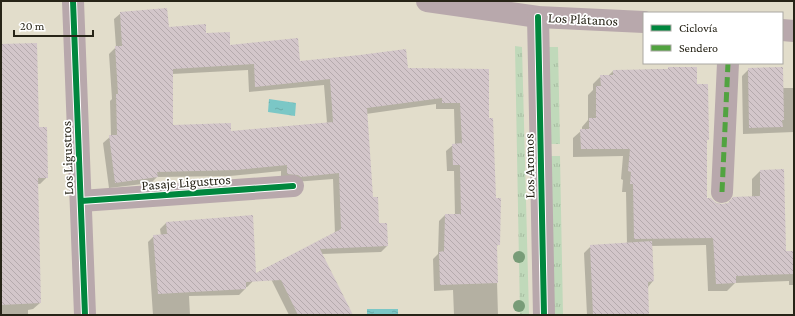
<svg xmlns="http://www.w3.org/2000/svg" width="795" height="316" font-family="'Crimson Pro',serif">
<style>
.grass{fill:url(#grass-tufts)}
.water{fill:url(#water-ripples)}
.shadow{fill:#0003;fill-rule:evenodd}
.building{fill:url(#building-back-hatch);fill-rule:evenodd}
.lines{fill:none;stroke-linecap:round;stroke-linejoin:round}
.minor{stroke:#b8a8ac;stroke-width:22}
.quiet{stroke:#51a340;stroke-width:5;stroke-dasharray:10 5;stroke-linecap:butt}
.cycleway-casing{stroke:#fff;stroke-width:8}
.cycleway{stroke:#00873e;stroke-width:6}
.tree{fill:#789c78}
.labels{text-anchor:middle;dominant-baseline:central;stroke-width:3.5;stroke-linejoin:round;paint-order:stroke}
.street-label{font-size:14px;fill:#272417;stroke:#fff}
</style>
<defs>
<pattern id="grass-tufts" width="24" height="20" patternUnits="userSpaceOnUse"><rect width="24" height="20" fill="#c0d9ba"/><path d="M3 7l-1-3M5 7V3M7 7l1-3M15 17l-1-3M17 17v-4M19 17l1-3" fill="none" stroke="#a5ba9f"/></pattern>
<pattern id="water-ripples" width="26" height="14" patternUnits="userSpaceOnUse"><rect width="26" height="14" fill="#7bc7c6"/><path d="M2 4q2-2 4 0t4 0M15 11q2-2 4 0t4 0" fill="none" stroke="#6aaba9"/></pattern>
<pattern id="building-back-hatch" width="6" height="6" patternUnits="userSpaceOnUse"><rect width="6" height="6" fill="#d3c6ca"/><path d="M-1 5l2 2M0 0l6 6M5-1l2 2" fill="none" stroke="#b5aaad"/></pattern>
</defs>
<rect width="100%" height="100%" fill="#e2ddcb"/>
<!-- grass -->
<g class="grass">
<polygon points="515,46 522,47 529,315 520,315"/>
<polygon points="548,47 558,47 560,144 550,144"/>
<polygon points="551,156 560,156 563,315 554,315"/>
</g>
<!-- water -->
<g class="water">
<polygon points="269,99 296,103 295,116 268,112"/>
<rect x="367" y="309" width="31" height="6"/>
</g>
<!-- shadow -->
<g class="shadow">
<path d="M121,13L168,28L205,34L229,46L299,62L407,69L488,119L499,244L496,247L498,315H454L453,290L434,291L433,259L438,254L439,221L445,215H455L454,171H447L446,151L453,145L455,144L454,109H436V104L366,114L372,198L378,224L387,246L381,252L322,254L341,315H289L267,271L335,234L333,179L294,182L281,180V171L230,176L157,177L151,183L109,188L103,143L111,136L110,101L112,99L109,54L116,47L114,19ZM248,70L249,92L324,85L327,123L230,132L172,126V74Z"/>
<polygon points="1,46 38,128 47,177 40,184 37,184 40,303 33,309 28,310 28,315 1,315"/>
<polygon points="696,68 696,85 708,139 706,141 706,199 722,205 752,198 752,179 760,171 783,170 785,252 794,252 794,285 789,285 789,281 735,283 727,291 708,291 706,245 652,246 653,281 648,287 648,315 587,315 584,253 591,246 627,244 626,192 622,192 623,180 621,179 623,156 573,157 573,138 582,130 582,127 588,120 588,95 593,90 593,84 601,76 608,76 613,71"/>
<polygon points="749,69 783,88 794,88 794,132 743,134 742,76"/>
<polygon points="249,217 253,281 247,287 245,287 245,289 239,295 189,296 190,315 153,315 148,242 154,236 161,236 160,229 166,223"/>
</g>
<!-- building -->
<g class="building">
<path d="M167,8L169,27L206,24V33L230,32V45L298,38L300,61L360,55L406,49L408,68L489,69V118H493L496,198H501L500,245H497L498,283L440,285L439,252L444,251L445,214H461L460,165H453L452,144L462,143L460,103H442V98L367,108L373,197H378L379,223H387L388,246L320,249L353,315H298L281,280L246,282V289L158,294L153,235L167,234L166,222L253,215L256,273L341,229L339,173L301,177L298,175L287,174V165L237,170L157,172L158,177L115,183L109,135H117L116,94H118L115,46H122L120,12ZM254,64L255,87L330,79L333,122L231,131V123L173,125V69Z"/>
<polygon points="37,43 39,127 47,127 48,178 38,178 41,303 1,305 1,44"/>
<polygon points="668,67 697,67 697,84 708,84 709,140 707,140 707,198 711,198 716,203 722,204 728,203 733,197 760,196 760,170 784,169 786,251 794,251 794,274 736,276 736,283 716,284 713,238 634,239 633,184 630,184 631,172 628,171 630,149 581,149 580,129 589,129 589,118 596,118 596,86 601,86 600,75 613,75 613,70 668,69"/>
<polygon points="783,67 784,120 782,120 783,127 749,128 748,68"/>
<polygon points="652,241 654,281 648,282 649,315 593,315 590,245"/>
</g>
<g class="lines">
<!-- minor -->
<g class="minor">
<polyline points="73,1 85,315"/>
<polyline points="427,1 538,17 644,22"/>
<polyline points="538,17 544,315"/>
<polyline points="782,30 794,31"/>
<polyline points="722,192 728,63"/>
<polyline points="81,201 293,186"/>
</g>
<!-- quiet -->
<polyline class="quiet" points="722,192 728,63"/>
<!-- cycleway casing -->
<g class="cycleway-casing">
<g id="cycleway">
<polyline points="73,1 85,315"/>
<polyline points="538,17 544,315"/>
<polyline points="81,201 293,186"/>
</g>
</g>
<!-- cycleway -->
<use href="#cycleway" class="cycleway"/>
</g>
<!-- trees -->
<g class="tree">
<circle cx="519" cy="257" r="6"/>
<circle cx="519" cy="306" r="6"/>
</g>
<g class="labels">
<!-- street labels -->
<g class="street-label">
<text transform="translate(583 19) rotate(3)">Los Plátanos</text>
<text transform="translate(67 158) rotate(-92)">Los Ligustros</text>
<text transform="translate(529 166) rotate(-91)">Los Aromos</text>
<text transform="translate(186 182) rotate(-4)">Pasaje Ligustros</text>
</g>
</g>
<!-- border -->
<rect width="795" height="316" fill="none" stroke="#272417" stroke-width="4"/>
<!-- legend -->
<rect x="643" y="12" width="140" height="52" fill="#ffffff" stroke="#a9a7a2"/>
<rect x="651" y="25" width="20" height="6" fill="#00873e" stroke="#a9a7a2"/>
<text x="679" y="32" font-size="12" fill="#272417">Ciclovía</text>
<rect x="651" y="45" width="20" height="6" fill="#51a340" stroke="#a9a7a2"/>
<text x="679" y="52" font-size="12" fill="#272417">Sendero</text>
<!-- scale -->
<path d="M14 30v6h79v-6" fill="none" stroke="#272417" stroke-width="2"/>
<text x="20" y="30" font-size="12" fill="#272417" stroke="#ffffff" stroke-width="3" paint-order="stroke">20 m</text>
</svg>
